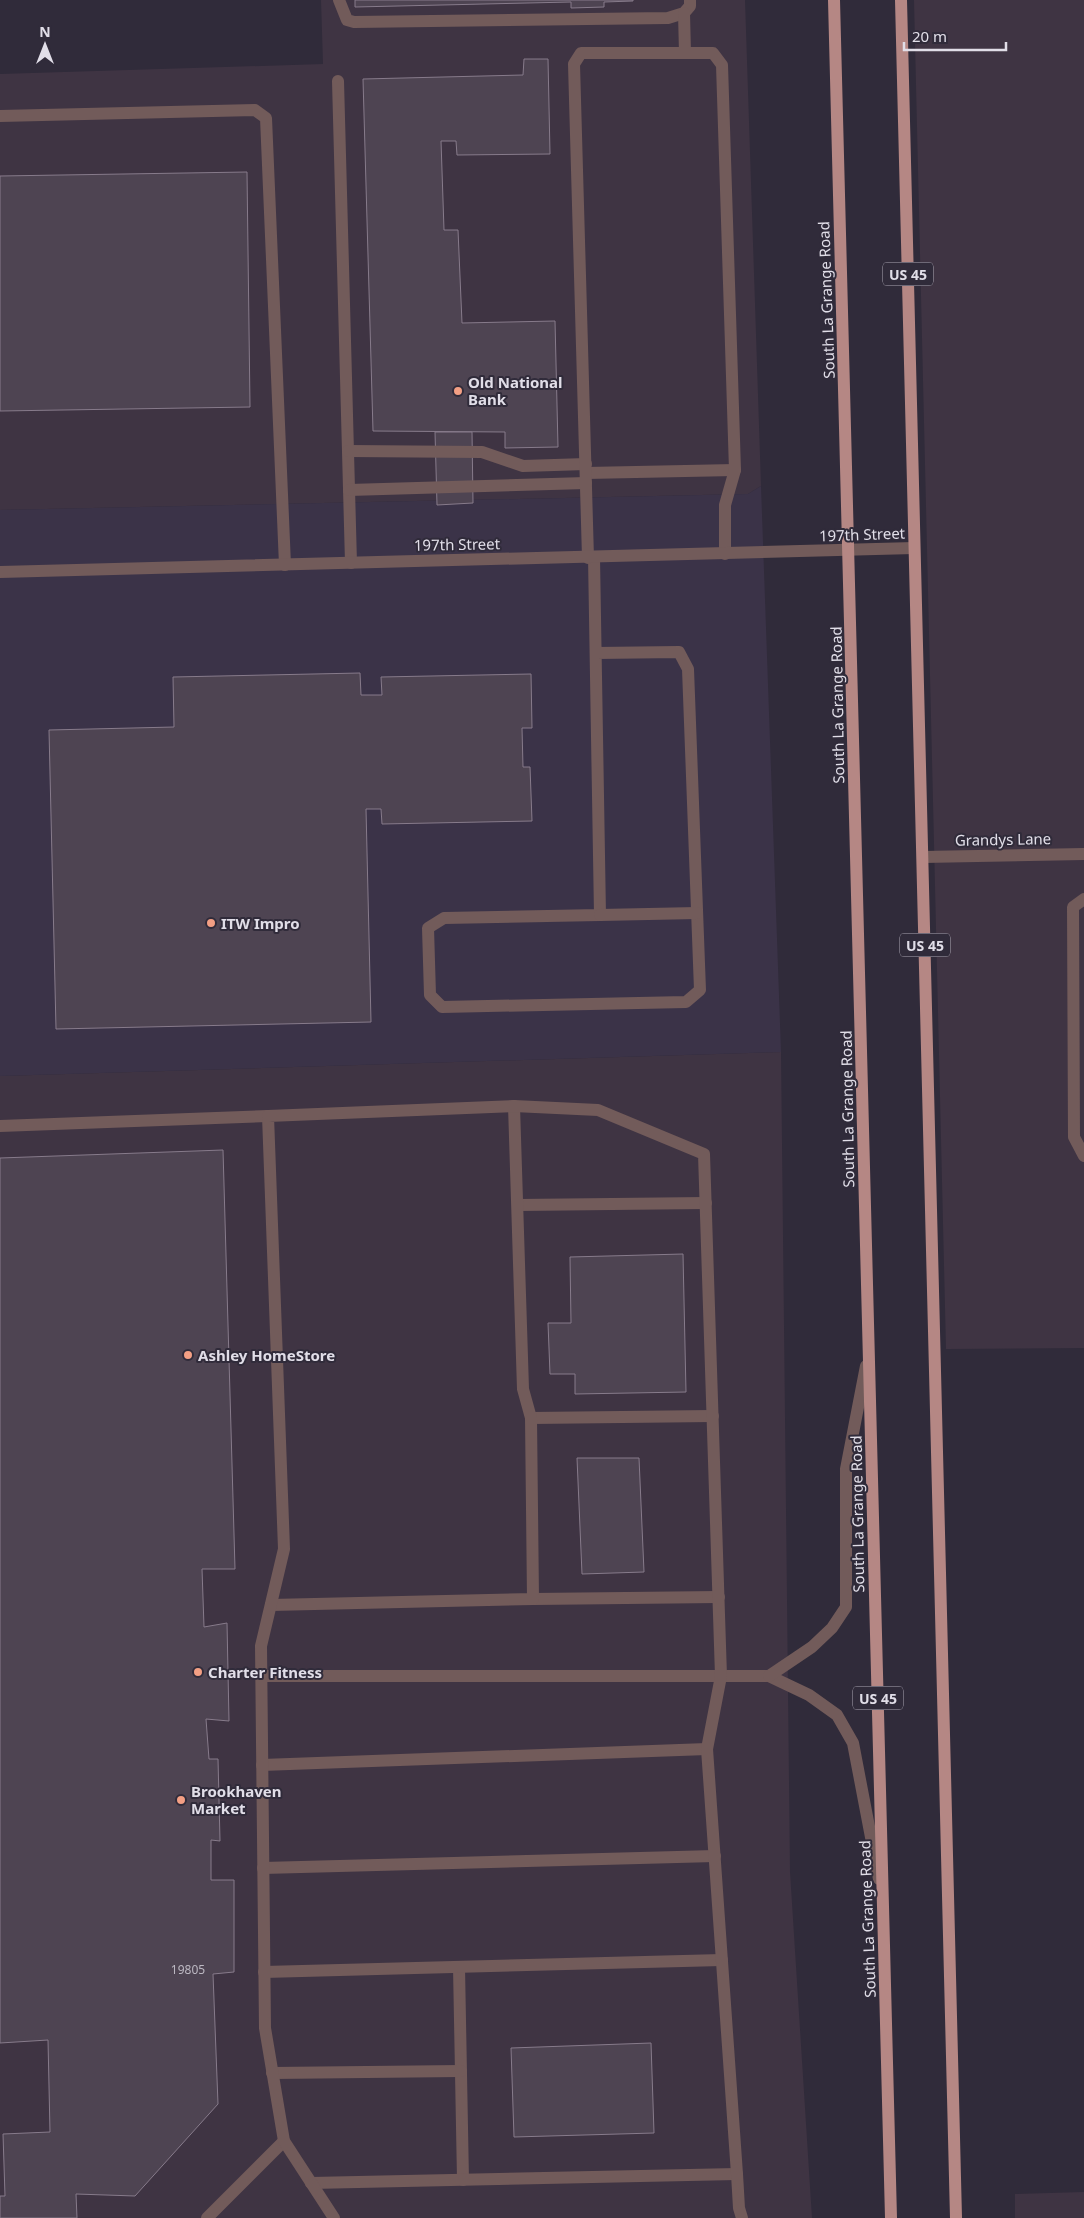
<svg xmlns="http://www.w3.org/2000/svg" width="1084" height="2218" font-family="'Noto Sans',sans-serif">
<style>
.commercial{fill:#3f3443}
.built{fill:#3b3348}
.building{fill:#4e4452;stroke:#877b8b}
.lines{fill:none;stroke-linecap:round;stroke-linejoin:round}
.service{stroke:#725b5a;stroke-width:12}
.minor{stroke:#725b5a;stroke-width:12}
.primary{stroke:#b58784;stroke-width:12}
.poi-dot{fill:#f39f84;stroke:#302b3a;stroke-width:2}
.labels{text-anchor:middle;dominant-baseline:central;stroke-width:4;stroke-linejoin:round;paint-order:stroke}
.number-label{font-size:12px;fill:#bcb8c2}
.shield{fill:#302b3a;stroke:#aca8b4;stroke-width:1}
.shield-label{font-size:14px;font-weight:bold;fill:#e1dee8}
.street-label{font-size:15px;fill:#e1dee8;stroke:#302b3a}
.poi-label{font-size:15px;font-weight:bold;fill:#e1dee8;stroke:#302b3a;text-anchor:start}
</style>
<rect width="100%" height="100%" fill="#302b3a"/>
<!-- commercial -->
<g class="commercial">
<polygon points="321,0 745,0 761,486 748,494 0,510 0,74 323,64"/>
<polygon points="914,0 1084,0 1084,1348 946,1349"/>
<polygon points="781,1052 790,1872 812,2218 0,2218 0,1076"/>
<polygon points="1084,2192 1084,2218 1015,2218 1015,2194"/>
</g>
<!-- built -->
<polygon class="built" points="761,486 781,1052 0,1076 0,510 748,494"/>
<!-- building -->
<g class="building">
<polygon points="355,0 633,0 633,1 604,2 604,7 571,8 571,2 355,7"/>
<polygon points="524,59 548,59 550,154 457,155 456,141 441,141 444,230 458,230 462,323 555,321 558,447 505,448 505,432 373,431 363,79 523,75"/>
<polygon points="247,172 250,407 0,411 0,176"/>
<polygon points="435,432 472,432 473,503 437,505"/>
<polygon points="360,673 361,695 382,695 381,677 531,674 532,728 522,728 523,767 530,767 532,821 382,824 381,809 366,809 371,1022 56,1029 49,730 174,727 173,677"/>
<polygon points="223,1150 235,1569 202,1569 204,1627 227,1623 229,1721 206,1719 209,1759 218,1759 220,1841 211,1840 211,1880 234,1880 234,1972 213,1974 218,2104 135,2196 76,2194 77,2218 0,2218 0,2196 5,2196 3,2134 50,2132 48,2040 0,2043 0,1158"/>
<polygon points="683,1254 686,1392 575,1394 575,1374 550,1374 548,1323 571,1323 570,1257"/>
<polygon points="577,1458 639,1458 644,1572 582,1574"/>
<polygon points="651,2043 654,2133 514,2137 511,2048"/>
</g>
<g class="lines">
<!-- service -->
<g class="service">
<polyline points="339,0 347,20 354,22 668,18 684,13 690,6 690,0"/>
<polyline points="684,13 685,53"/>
<polyline points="338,81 351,563"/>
<polyline points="0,116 255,110 266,118 285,565"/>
<polyline points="348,451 482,452 523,466 586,464"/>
<polyline points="586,473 735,470"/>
<polyline points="349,490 586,483"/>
<polyline points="594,557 600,915 444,918 428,928 430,995 442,1007 686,1002 700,990 688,669 679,652 596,653"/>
<polyline points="588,558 574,64 581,53 713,53 722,65 735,470 725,505 725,554"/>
<polyline points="1084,899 1073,907 1074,1137 1084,1156"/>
<polyline points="600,915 697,913"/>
<polyline points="0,1126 268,1116"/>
<polyline points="518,1205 706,1203"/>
<polyline points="531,1418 713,1416"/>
<polyline points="533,1599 719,1597"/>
<polyline points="271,1605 533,1599 531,1418 523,1389 514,1106"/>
<polyline points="261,1676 769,1676 809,1695 837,1715 853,1743 879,1879"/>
<polyline points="769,1676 812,1647 832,1628 846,1607 846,1469 866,1366"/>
<polyline points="262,1765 707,1749"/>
<polyline points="263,1868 715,1856"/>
<polyline points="459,1967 463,2180"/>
<polyline points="264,1972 722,1960"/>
<polyline points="272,2073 461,2071"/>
<polyline points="311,2183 737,2174"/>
<polyline points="207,2218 284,2141"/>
<polyline points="334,2218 284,2141 265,2028 261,1646 284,1549 268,1116 514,1106 598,1110 704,1154 721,1676 707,1749 737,2174 739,2208 742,2218"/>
</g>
<!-- minor -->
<g class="minor">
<polyline points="0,572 914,548"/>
<polyline points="923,857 1084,854"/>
</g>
<!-- primary -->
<g class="primary">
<polyline points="834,0 891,2218"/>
<polyline points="901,0 956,2218"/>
</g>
</g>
<!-- markers -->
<g class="poi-dot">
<circle cx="458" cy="391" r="5"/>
<circle cx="211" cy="923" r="5"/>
<circle cx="188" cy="1355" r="5"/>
<circle cx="198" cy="1672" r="5"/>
<circle cx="181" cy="1800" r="5"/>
</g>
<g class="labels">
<!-- number labels -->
<g class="number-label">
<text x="188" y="1969">19805</text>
</g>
<!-- shield labels -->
<g class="shield">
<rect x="883" y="262.5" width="50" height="23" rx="4"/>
<rect x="900" y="933.5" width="50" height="23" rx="4"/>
<rect x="853" y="1686.5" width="50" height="23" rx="4"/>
</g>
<g class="shield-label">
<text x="908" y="274">US 45</text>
<text x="925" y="945">US 45</text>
<text x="878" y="1698">US 45</text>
</g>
<!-- street labels -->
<g class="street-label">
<text transform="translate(826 300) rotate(-92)">South La Grange Road</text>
<text transform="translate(862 534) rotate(-2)">197th Street</text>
<text transform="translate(457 544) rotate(-1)">197th Street</text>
<text transform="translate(837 705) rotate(-91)">South La Grange Road</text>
<text transform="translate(1003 839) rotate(-1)">Grandys Lane</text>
<text transform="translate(847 1109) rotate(-91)">South La Grange Road</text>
<text transform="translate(857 1514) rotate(-91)">South La Grange Road</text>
<text transform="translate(867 1919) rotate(-92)">South La Grange Road</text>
</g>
<!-- poi labels -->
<g class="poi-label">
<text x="468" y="382">Old National<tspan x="468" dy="17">Bank</tspan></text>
<text x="221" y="923">ITW Impro</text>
<text x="198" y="1355">Ashley HomeStore</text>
<text x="208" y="1672">Charter Fitness</text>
<text x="191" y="1791">Brookhaven<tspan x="191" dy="17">Market</tspan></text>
</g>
</g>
<!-- north arrow -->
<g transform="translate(45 45)" stroke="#302b3a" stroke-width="4" paint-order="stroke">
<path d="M0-4L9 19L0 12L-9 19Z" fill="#e1dee8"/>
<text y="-8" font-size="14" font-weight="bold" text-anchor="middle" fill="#e1dee8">N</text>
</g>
<!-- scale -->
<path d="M904 42v8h102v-8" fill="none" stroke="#e1dee8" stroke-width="2.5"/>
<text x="912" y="42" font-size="15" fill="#e1dee8" stroke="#302b3a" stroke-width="4" paint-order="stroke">20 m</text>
</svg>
